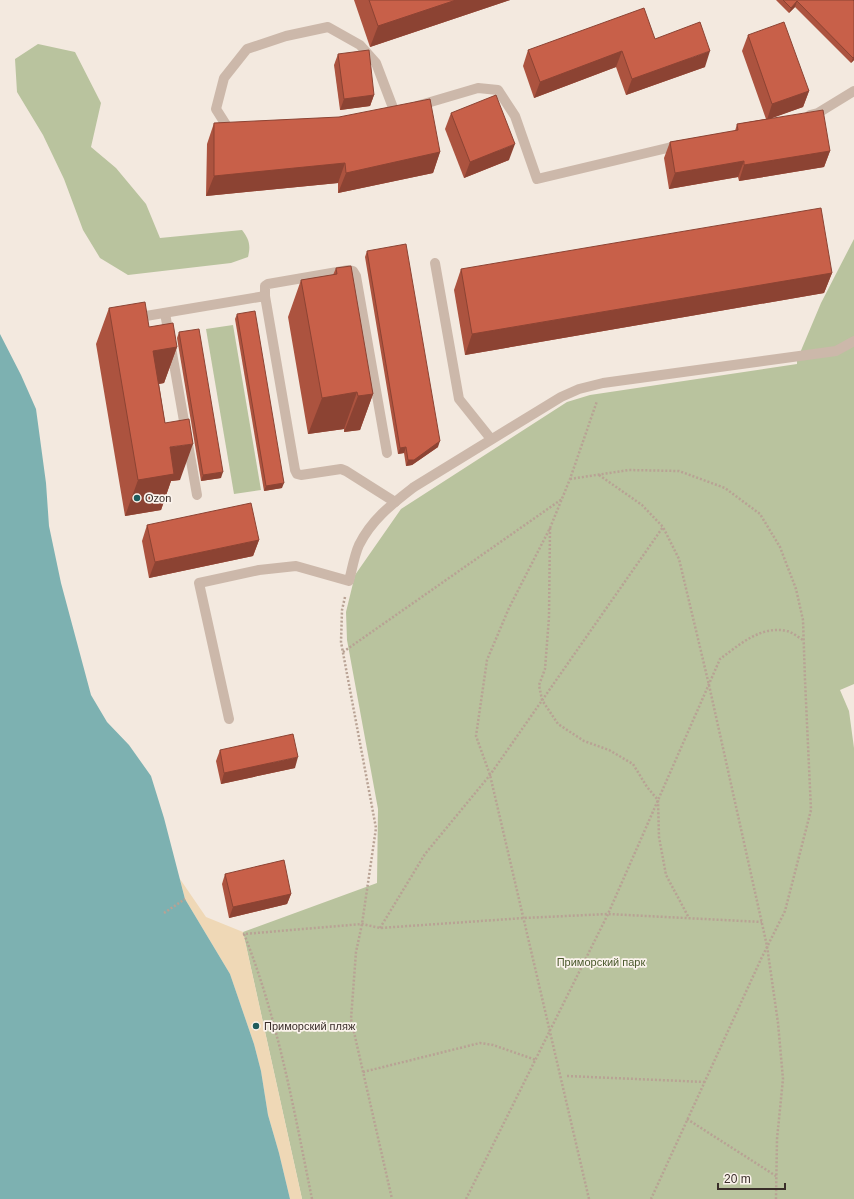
<svg xmlns="http://www.w3.org/2000/svg" width="854" height="1199" font-family="Arial,sans-serif">
<style>
.green{fill:#b9c39e}
.sand{fill:#efd8b6}
.water{fill:#7db1b1}
.lines{fill:none;stroke-linecap:round;stroke-linejoin:round}
.path{stroke:#b8a294;stroke-width:2.5;stroke-dasharray:2 2;stroke-linecap:butt}
.service{stroke:#ccb8aa;stroke-width:10}
.wall{fill:#ac533f}
.shaded-wall{fill:#8c4333}
.building{fill:#c86049;stroke:#8c4333}
.poi-dot{fill:#1e5c5d;stroke:#fbf3ec;stroke-width:1.5}
.labels{text-anchor:middle;dominant-baseline:central;stroke-width:3.5;stroke-linejoin:round;paint-order:stroke}
.poi-label{font-size:11px;fill:#3a2e2a;stroke:#fbf3ec;text-anchor:start}
.park-label{font-size:11px;fill:#4b592d;stroke:#fbf3ec}
</style>
<rect width="100%" height="100%" fill="#f3e9df"/>
<!-- green -->
<g class="green">
<path d="M38,44L75,52L101,103L91,147L116,168L146,204L160,238L242,230C249,239 251,245 248,257L231,263L128,275L100,258L83,230L64,179L43,135L17,92L15,59Z"/>
<polygon points="854,239 854,684 840,690 849,711 854,748 854,1199 302,1199 243,932 377,883 378,809 347,640 346,612 355,575 401,509 567,402 590,395 797,364 797,360 821,303"/>
<polygon points="233,325 261,490 234,494 206,329"/>
</g>
<!-- sand -->
<polygon class="sand" points="180,879 206,917 243,932 302,1199 290,1199 279,1153 268,1115 261,1071 254,1044 230,974 185,899"/>
<!-- water -->
<polygon class="water" points="0,334 21,375 36,409 46,483 49,526 61,583 91,695 107,722 129,745 151,776 164,818 185,899 230,974 254,1044 261,1071 268,1115 279,1153 290,1199 0,1199"/>
<g class="lines">
<!-- path -->
<g class="path">
<polyline points="599,475 642,505 663,527 679,559 709,685 767,946 778,1023 783,1079 777,1139 776,1199"/>
<polyline points="570,479 629,470 679,471 725,488 760,514 780,547 796,589 803,620 805,680 811,810 785,911 761,959 651,1199"/>
<polyline points="550,528 549,617 545,669 539,685 542,700 558,724 584,741 609,750 633,764 647,787 658,800 659,837 666,875 689,918"/>
<polyline points="345,597 342,610 341,642 376,828 362,924 356,952 351,1019 392,1199"/>
<polyline points="343,652 562,499"/>
<polyline points="164,913 185,899"/>
<polyline points="380,928 425,854 490,775 663,527"/>
<polyline points="363,1072 480,1043 493,1045 536,1060"/>
<polyline points="567,1076 705,1082"/>
<polyline points="687,1119 776,1176"/>
<path d="M312,1199C294,1110 278,1019 244,934L362,924L380,928L524,918L608,914L762,922"/>
<path d="M466,1199L608,914L720,659C739,645 761,625 787,631C792,632 798,637 803,640"/>
<polyline points="589,1199 490,775 476,736 487,660 509,608 550,528 570,479 597,401"/>
</g>
<!-- service -->
<g class="service">
<polyline points="417,106 478,88 498,90 515,116 537,179 680,145"/>
<polyline points="810,115 818,113 854,91"/>
<polyline points="236,128 228,128 216,109 224,78 247,49 286,36 328,27 360,45 376,63 395,113"/>
<polyline points="435,263 459,399 491,439"/>
<polyline points="265,296 265,286 268,284 349,270 353,271 356,276 387,453"/>
<polyline points="165,313 197,495"/>
<polyline points="134,318 265,296 295,470 297,474 301,475 341,469 346,471 395,502"/>
<path d="M229,719L199,583L259,570L296,566L349,581C352,570 354,556 359,545C372,519 392,504 414,487L561,397L579,389L603,383L836,351L854,341"/>
</g>
</g>
<!-- wall -->
<g class="wall">
<polygon points="354,0 510,0 370,47"/>
<polygon points="776,0 853,0 854,60 851,63 795,7 789,13"/>
<polygon points="748,35 809,91 803,107 768,119 830,151 824,167 739,181 738,177 669,189 664,158 670,142 735,131 737,124 766,119 742,51"/>
<polygon points="655,39 705,67 626,95 616,67 534,98 523,66 528,50"/>
<polygon points="338,54 374,95 370,106 340,110 334,65"/>
<polygon points="451,113 509,160 464,178 445,129"/>
<polygon points="214,123 440,152 433,173 338,193 338,183 206,196 207,144"/>
<polygon points="367,251 438,447 412,465 406,466 404,453 398,454 365,257"/>
<polygon points="336,268 373,394 360,430 344,432 344,429 308,434 288,317 301,280 333,275"/>
<polygon points="461,269 832,273 824,293 465,355 454,290"/>
<polygon points="109,308 177,347 164,383 159,384 165,423 180,480 171,481 161,510 125,516 96,344"/>
<polygon points="237,314 282,488 264,491 235,319"/>
<polygon points="179,332 221,478 201,481 177,338"/>
<polygon points="147,525 259,540 253,556 149,578 142,541"/>
<polygon points="220,750 295,768 221,784 216,761"/>
<polygon points="225,874 291,894 287,904 229,918 222,884"/>
</g>
<!-- shaded-wall -->
<g class="shaded-wall">
<polygon points="456,0 510,0 370,47 378,26"/>
<polygon points="797,1 795,7 789,13 791,8"/>
<polygon points="622,51 616,67 534,98 540,82"/>
<polygon points="710,51 705,67 626,95 632,79"/>
<polygon points="854,57 854,60 851,63 853,58"/>
<polygon points="809,91 803,107 767,120 772,104"/>
<polygon points="374,95 370,106 340,110 344,99"/>
<polygon points="515,144 509,160 464,178 470,162"/>
<polygon points="830,151 824,167 739,181 744,165"/>
<polygon points="440,152 433,173 338,193 346,173"/>
<polygon points="744,161 738,177 669,189 675,173"/>
<polygon points="345,163 338,183 206,196 214,176"/>
<polygon points="832,273 824,293 465,355 472,334"/>
<polygon points="177,347 164,383 140,387 153,351"/>
<polygon points="357,392 344,429 308,434 322,398"/>
<polygon points="373,394 360,430 344,432 358,396"/>
<polygon points="440,441 438,447 412,465 406,466 408,460"/>
<polygon points="193,444 180,480 171,481 161,510 125,516 138,480 170,447"/>
<polygon points="406,447 404,453 398,454 400,448"/>
<polygon points="223,472 221,478 201,481 203,475"/>
<polygon points="284,483 282,488 264,491 266,486"/>
<polygon points="259,540 253,556 149,578 155,562"/>
<polygon points="298,757 295,768 221,784 224,773"/>
<polygon points="291,894 287,904 229,918 233,907"/>
</g>
<!-- building -->
<g class="building">
<polygon points="369,0 456,0 378,26"/>
<polygon points="783,0 853,0 854,1 854,57 853,58 797,1 791,8"/>
<polygon points="644,8 655,39 700,22 710,51 632,79 622,51 540,82 528,50"/>
<polygon points="784,22 809,91 772,104 748,35"/>
<polygon points="369,50 374,95 344,99 338,54"/>
<polygon points="496,95 515,144 470,162 451,113"/>
<polygon points="430,99 440,152 346,173 345,163 214,176 214,123 339,117"/>
<polygon points="823,110 830,151 744,165 744,161 675,173 670,142 738,130 737,124"/>
<polygon points="821,208 832,273 472,334 461,269"/>
<polygon points="406,244 440,441 414,460 408,460 406,447 400,448 367,251"/>
<polygon points="351,266 373,394 358,396 357,392 322,398 301,280 337,274 336,268"/>
<polygon points="145,302 149,327 173,323 177,347 153,351 165,423 189,419 193,444 170,447 174,474 138,480 109,308"/>
<polygon points="255,311 284,483 266,486 237,314"/>
<polygon points="199,329 223,472 203,475 179,332"/>
<polygon points="251,503 259,540 155,562 147,525"/>
<polygon points="293,734 298,757 224,773 220,750"/>
<polygon points="284,860 291,894 233,907 225,874"/>
</g>
<!-- markers -->
<g class="poi-dot">
<circle cx="137" cy="498" r="4"/>
<circle cx="256" cy="1026" r="4"/>
</g>
<g class="labels">
<!-- poi labels -->
<g class="poi-label">
<text x="145" y="498">Ozon</text>
<text x="264" y="1026">Приморский пляж</text>
</g>
<!-- park labels -->
<g class="park-label">
<text x="601" y="962">Приморский парк</text>
</g>
</g>
<!-- scale -->
<path d="M718 1183v6h67v-6" fill="none" stroke="#3a2e2a" stroke-width="2"/>
<text x="724" y="1183" font-size="12" fill="#3a2e2a" stroke="#fbf3ec" stroke-width="3" paint-order="stroke">20 m</text>
</svg>
